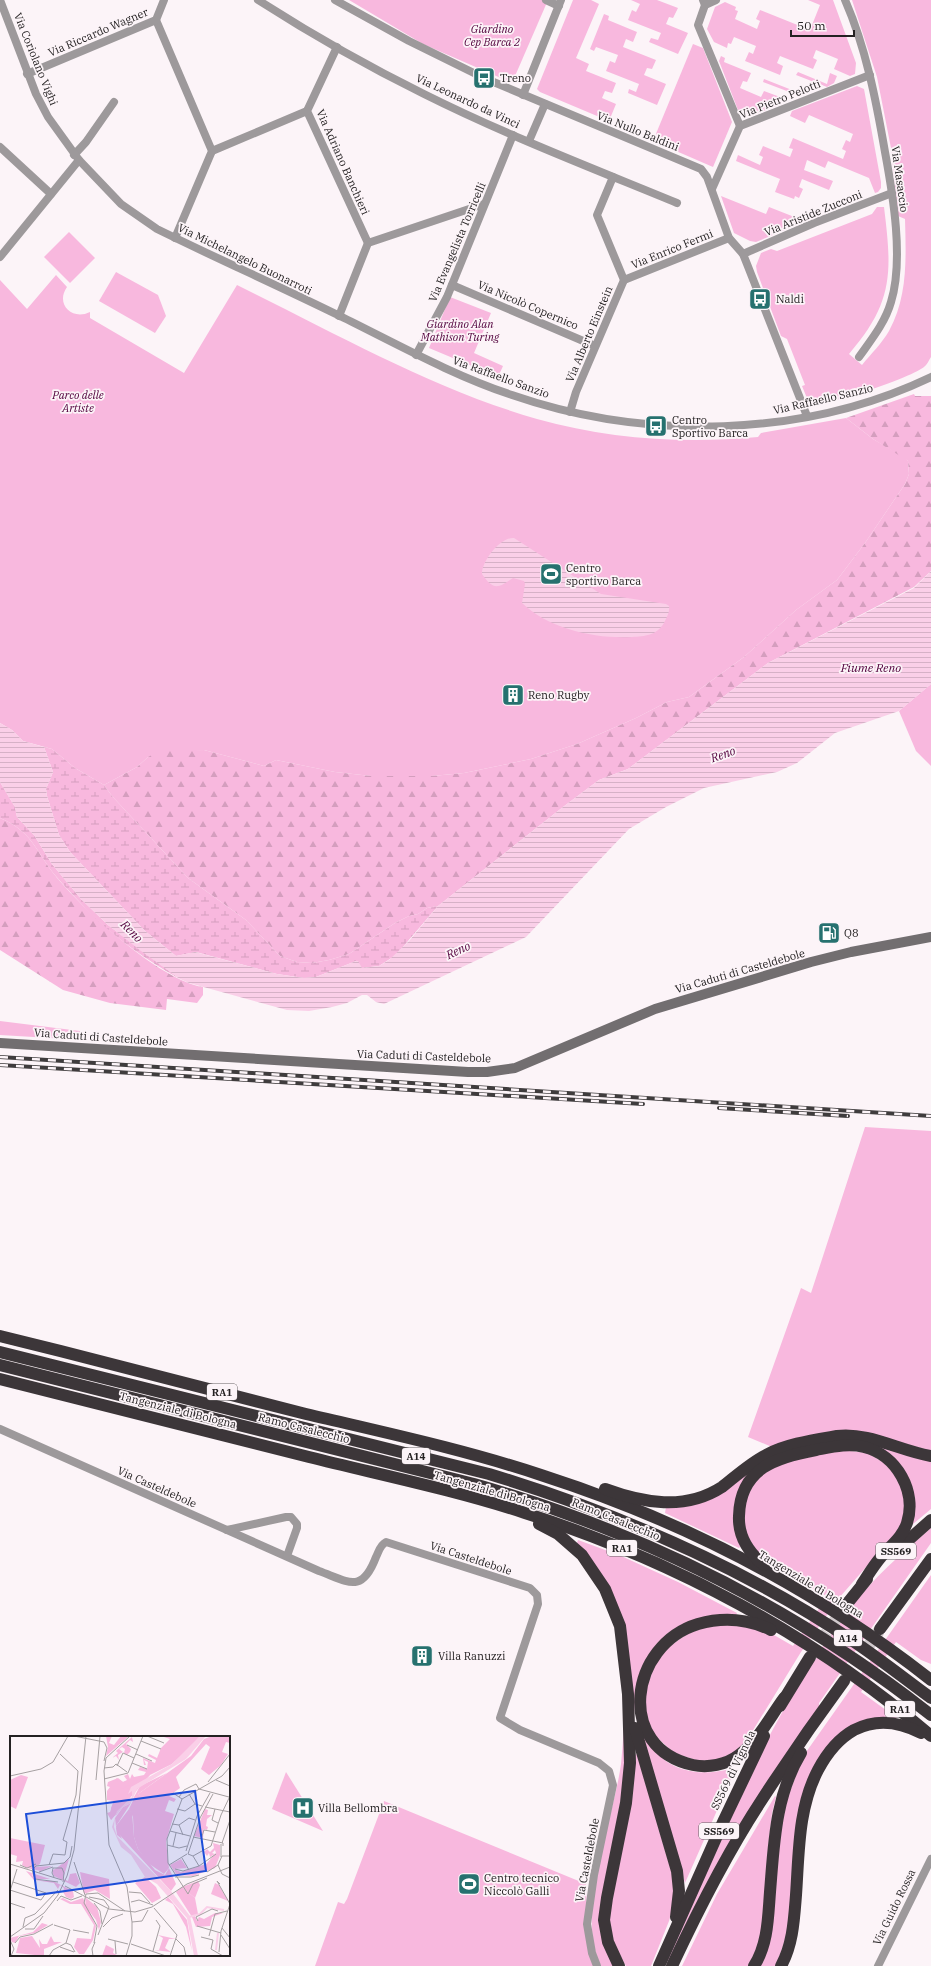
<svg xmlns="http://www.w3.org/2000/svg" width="931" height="1966" font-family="'IBM Plex Serif',serif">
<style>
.green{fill:#f8b8de}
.forest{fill:url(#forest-firs)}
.wetland{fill:url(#wetland-marsh)}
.water{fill:url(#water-rules)}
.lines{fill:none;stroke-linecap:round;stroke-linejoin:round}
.highway-tunnel{stroke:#d1cacd;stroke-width:12;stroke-dasharray:12 6;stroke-linecap:butt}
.street{stroke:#9d999b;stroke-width:8}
.secondary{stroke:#726e70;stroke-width:10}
.highway{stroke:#3c3639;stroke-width:12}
.rail-casing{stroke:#3f3c3d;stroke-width:4}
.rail{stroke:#fcf4f8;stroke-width:2.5;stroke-dasharray:8;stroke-linecap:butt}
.labels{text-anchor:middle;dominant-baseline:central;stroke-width:3.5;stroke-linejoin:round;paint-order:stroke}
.shield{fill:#fcf4f8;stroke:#656062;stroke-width:1}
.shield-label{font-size:10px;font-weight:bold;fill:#242122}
.park-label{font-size:11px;font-style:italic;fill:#51003c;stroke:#fcf4f8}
.street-label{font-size:11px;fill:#242122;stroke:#fcf4f8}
.poi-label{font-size:11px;fill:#242122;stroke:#fcf4f8;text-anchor:start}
.water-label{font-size:12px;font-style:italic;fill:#52013d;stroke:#fcf4f8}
.inset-river{fill:none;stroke:#facfe8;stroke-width:2}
.inset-road{fill:none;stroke:#a6a0a2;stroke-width:1}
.view{fill:#1d4ed8;fill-opacity:0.15;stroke:#1d4ed8;stroke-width:2}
.inset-edge{fill:none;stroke:#242122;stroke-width:2}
</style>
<defs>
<pattern id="forest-firs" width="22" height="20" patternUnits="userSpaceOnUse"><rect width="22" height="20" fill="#f8b8de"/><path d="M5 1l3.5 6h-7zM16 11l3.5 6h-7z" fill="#d49ebe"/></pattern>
<pattern id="wetland-marsh" width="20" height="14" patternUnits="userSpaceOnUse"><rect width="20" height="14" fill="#f8b8de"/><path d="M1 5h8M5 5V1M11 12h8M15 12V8" fill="none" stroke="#d49ebe"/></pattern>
<pattern id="water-rules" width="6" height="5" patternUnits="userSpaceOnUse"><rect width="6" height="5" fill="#facfe8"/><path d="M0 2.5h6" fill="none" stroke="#d6b1c7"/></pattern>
</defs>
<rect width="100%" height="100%" fill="#fcf4f8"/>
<!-- green -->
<g class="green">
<polygon points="349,0 548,0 512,83 423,44"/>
<polygon points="573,0 591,0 599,4 576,58 589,64 586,71 616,83 612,93 605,91 602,98 616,104 609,121 540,92 537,89"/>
<polygon points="631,0 657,0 678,8 673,18 669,17 666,24 688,33 678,54 649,42 651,38 658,40 661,33 628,20 632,10 636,12 640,4"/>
<polygon points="808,0 833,0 856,63 855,74 850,76 834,69 838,59 816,50 813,58 817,60 813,69 780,56 777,63 783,66 780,75 745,61 749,52 753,54 756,46 734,37 731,44 728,43 727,48 714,42 707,29 715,7 725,2 736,7 735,10 738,11 735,19 757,29 760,21 756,19 760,10 810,30 820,5"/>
<path d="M852,0H931V357C929,360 927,365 924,367C910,378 824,408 809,403L802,386L805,385L787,339L781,336L757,272L756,266L761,253L771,249L777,251L872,214L877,207H884C892,272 894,302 849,354L862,365C871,354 882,343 889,331C908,296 906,258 905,219L898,216L891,148L877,77Z"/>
<polygon points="604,14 609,16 608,20 637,32 633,42 626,39 623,47 656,60 652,69 647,68 644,75 666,84 657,105 628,93 629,89 636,92 639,84 606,71 610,61 615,63 618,55 596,47 594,51 590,49"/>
<polygon points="693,44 703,48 732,122 713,167 653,141"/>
<polygon points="721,56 725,58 724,62 751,73 747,82 743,81 740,88 761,97 764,91 780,97 776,106 751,116 738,110 719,61"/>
<polygon points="798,72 827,84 830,73 837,76 834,83 827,87 796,75"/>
<polygon points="764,79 797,92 800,86 806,88 804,94 800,96 763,82"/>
<polygon points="857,86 864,89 881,182 881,188 878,192 875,193 869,178 828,161 825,168 807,160 804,170 833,181 829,190 802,179 799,187 803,189 799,198 795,196 794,199 775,192 780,179 736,161 738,155 760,165 763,157 759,155 763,146 790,157 793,149 789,148 793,138 843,159 846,151 842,149 846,140 850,142 853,134 809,115 805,123 790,116 792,111"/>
<polygon points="721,196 766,214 769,207 797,218 794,226 756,242 750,241 734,233"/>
<polygon points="69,232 95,258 70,283 44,257"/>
<polygon points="116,272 158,295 166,316 155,333 99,301"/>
<path d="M56,275L67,287C55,304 72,321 90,312V318L184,373L237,285C333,332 433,389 537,419C608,439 684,444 758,437L761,433L846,418L873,439L905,458L908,461L909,474L905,484L865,543L837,580L796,610L744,657L689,697L667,702L636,718L577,744L531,759L464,773L432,776H371L335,772L276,760L264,766L204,750L148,757L137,767L104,785L75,768L52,749L23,741L12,730L0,723V280L27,309Z"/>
<polygon points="450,297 491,313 474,353 503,366 498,377 429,348"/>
<polygon points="931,684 931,766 916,751 899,711"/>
<polygon points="0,1021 80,1031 83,1034 84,1040 0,1035"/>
<polygon points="865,1127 931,1131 931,1451 860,1431 772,1447 748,1437 801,1288 811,1293"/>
<polygon points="870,1443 931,1461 931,1509 913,1524 914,1498"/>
<polygon points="842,1450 867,1453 883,1462 896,1475 903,1491 905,1509 901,1527 839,1598 801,1652 744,1745 735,1752 717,1760 699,1761 674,1753 651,1732 643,1698 658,1655 695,1628 730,1623 767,1631 793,1646 827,1597 761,1560 744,1530 744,1501 759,1475 783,1462"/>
<polygon points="748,1473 741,1546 739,1548 665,1513 666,1507"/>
<path d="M931,1528V1543L819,1703V1707L665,1966C719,1844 767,1715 850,1609C873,1578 902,1553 931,1528Z"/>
<path d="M578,1540L619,1555L678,1582L737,1613L736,1615C723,1617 709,1617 696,1620C653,1630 634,1673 635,1713L626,1641L577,1543Z"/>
<polygon points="931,1575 931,1664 921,1660 896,1642 861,1692 897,1718 872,1719 810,1774 787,1934 776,1966 759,1966 784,1806 804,1755"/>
<path d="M625,1704L624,1783L603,1897L614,1966H601C574,1910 613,1823 621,1764C623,1744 624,1724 625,1704Z"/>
<path d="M637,1722C654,1764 686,1780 730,1769L734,1772L685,1883Z"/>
<polygon points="637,1754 675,1884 673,1907 669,1921 651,1966 626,1966 614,1946 609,1916 634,1756"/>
<polygon points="286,1772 323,1831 272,1809"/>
<polygon points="775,1796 776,1797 772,1813 769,1840 761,1941 748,1966 682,1966 717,1894"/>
<polygon points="384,1801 586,1884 588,1951 594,1966 315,1966 338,1902 344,1904 347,1899"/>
</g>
<!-- forest -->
<g class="forest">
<polygon points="914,394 915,396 931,396 931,571 914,587 768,663 628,769 599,780 563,807 438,906 427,908 418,914 409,916 395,923 349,954 329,960 312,963 297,962 280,956 246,920 188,878 112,796 104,785 137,767 148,757 159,751 204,750 264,766 276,760 335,772 371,776 432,776 464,773 531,759 577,744 636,718 667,702 689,697 744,657 796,610 837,580 865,543 905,484 909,474 908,461 873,439 846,418"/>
<path d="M0,818C31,831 35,849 54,874C82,909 159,980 203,987V995L197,1003L167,999L166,1010L110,1003L63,990L0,950Z"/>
</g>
<!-- wetland -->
<g class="wetland">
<polygon points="44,747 52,749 75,768 104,785 112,796 188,878 246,920 280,956 297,962 312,963 329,960 349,954 395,923 409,916 418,914 427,908 438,906 396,955 379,966 362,968 356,961 316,977 304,978 277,974 196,952 176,956 145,931 70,852 59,835 47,796 46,789 53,772"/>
<path d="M0,782L15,807L17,817L34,835L52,864L81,899L108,925L180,979C146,960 114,937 87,910C76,898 64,886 54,874C35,849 31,831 0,818Z"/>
</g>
<!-- water -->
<g class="water">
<path d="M514,538L601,594L666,604L669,606C670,612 667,617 664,623C656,636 645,636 632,637C595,639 549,629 522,603L525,584L524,581L513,578C499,587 494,592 482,574C482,561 500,537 514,538Z"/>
<polygon points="931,571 931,684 899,711 835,733 797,763 777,772 704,788 666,807 629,829 526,937 384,1004 376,1002 367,995 362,995 347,1003 332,1007 309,1011 287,1010 189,983 180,979 141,951 108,925 81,899 52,864 34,835 17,817 15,807 0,782 0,723 12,730 23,741 44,747 53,772 46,789 47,796 59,835 70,852 145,931 176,956 195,952 277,974 304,978 316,977 356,961 358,961 362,968 379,966 389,960 409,941 438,906 563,807 599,780 628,769 768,663 914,588"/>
</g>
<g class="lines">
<!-- highway-tunnel -->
<g class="highway-tunnel">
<polyline points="810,1657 845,1606"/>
<polyline points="844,1681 879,1631"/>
</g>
<!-- street -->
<g class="street">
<path d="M258,0C311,34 367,66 424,94C506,135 592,168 677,203"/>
<polyline points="335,0 409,41 484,78 701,169 707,177 729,238 743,254 747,264 807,416"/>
<polyline points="546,0 559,6"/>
<polyline points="703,0 705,5 698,25 740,126"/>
<path d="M845,0C866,48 876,100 885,152C893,195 904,260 891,302C885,323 871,340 859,357"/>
<polyline points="705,5 716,0"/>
<polyline points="156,20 212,151 175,238"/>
<polyline points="337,47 307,111 368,243"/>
<polyline points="27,74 156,20 164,0"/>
<polyline points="523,95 561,0"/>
<polyline points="529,141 545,104"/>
<polyline points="0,147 51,194"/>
<polyline points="212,151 307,111"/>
<polyline points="74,155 86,142 114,102"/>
<path d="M79,160L121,204L157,229C218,259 279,286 340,316C397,344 452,375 512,395C645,441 804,438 931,377"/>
<polyline points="712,189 740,126 870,75"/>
<polyline points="743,254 814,223 892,193"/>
<polyline points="0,257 79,160 48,117 36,94 0,0"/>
<polyline points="624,280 729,238"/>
<polyline points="452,285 595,346"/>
<polyline points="339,316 368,243 484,204"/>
<polyline points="416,355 447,297 513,135"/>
<polyline points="570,412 576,392 624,280 597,215 613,177"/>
<path d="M0,1429L319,1571C349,1582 362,1594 376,1557C379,1551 380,1545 386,1542L530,1588L537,1595L538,1604L500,1718L520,1730L599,1763L609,1771L613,1785L594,1875L587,1924L592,1953L597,1966"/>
<polyline points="227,1530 286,1517 291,1517 297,1524 297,1528 287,1556"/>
<polyline points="878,1966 931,1859"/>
</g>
<!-- secondary -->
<polyline class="secondary" points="0,1043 468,1072 487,1072 515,1068 655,1009 811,962 851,952 931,937"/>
<!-- highway -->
<g class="highway">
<path d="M0,1336C101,1361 202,1387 302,1413C382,1432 463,1449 541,1475C681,1520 815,1589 931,1680"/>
<path d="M0,1352L489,1474C617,1513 741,1566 853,1641C880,1659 905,1679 931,1698"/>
<path d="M0,1365L474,1484C640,1531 795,1608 931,1715"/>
<path d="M0,1379C103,1405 206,1431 309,1457C381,1475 455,1490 525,1513C673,1560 813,1635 931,1736"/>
<path d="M605,1489C643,1503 685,1511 722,1487C736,1476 750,1463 766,1455C786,1444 814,1440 837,1436C869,1432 900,1451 931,1456"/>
<polyline points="539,1524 558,1534 582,1555 605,1589 620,1626 628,1694 630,1763 626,1803 607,1898 604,1920 608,1942 619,1966"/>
<polyline points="896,1551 931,1520"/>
<path d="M764,1565C748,1552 738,1537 739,1516C740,1468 777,1457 816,1450C832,1447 848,1443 864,1447C897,1455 917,1492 907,1523C902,1538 891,1545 881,1557C874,1565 868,1575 862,1584"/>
<polyline points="846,1605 867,1579"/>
<polyline points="880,1629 931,1559"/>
<path d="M771,1630C748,1619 723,1617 698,1624C629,1645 615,1748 693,1765C708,1768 726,1765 739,1755C758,1741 770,1717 784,1698"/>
<polyline points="780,1706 810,1657"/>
<polyline points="635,1728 677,1871 679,1891 676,1917"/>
<polyline points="659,1966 724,1820 764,1736"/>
<path d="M672,1966C699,1908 728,1851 763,1798C789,1758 816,1719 844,1681"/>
<path d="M754,1966C768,1944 768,1918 770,1892C774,1844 775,1796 801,1753"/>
<path d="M781,1966C793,1944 794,1920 796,1895C799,1853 798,1808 818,1770C827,1753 838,1739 854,1730C877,1718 900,1722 921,1733"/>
</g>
<!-- rail casing -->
<g class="rail-casing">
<g id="rail">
<polyline points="0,1057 931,1116"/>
<polyline points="0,1065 643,1104"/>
<polyline points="719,1108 848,1116"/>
</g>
</g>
<!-- rail -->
<use href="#rail" class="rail"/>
</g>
<!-- icons -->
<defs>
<g id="bus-square" transform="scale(1.15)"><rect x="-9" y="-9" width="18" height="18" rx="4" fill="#26716f" stroke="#fcf4f8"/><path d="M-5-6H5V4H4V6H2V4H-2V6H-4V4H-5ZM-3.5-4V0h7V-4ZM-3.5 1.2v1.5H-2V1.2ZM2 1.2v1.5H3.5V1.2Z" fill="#fff"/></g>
<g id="stadium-square" transform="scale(1.15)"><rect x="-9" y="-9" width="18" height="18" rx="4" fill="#26716f" stroke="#fcf4f8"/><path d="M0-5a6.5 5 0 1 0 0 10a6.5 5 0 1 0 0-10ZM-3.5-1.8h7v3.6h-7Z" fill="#fff"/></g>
<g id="building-square" transform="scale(1.15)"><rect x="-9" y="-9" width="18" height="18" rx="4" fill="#26716f" stroke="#fcf4f8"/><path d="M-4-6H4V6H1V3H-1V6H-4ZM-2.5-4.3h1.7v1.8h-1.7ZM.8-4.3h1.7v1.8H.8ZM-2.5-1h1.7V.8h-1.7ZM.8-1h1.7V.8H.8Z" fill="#fff"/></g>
<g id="fuel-square" transform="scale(1.15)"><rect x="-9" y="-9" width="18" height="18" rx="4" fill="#26716f" stroke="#fcf4f8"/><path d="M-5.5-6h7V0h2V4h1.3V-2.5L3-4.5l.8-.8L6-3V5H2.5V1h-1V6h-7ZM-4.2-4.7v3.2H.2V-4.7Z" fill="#fff"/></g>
<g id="hospital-square" transform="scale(1.15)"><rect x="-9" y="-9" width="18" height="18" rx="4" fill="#26716f" stroke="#fcf4f8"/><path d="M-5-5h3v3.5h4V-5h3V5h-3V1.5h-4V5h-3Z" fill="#fff"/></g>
</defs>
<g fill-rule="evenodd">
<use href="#bus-square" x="484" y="78"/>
<use href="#bus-square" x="760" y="299"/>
<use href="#bus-square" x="656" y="426"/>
<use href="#stadium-square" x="551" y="574"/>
<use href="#building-square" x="513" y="695"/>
<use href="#fuel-square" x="829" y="933"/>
<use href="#building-square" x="422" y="1656"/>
<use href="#hospital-square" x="303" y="1808"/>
<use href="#stadium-square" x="469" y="1884"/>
</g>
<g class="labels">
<!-- shield labels -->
<g class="shield">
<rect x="207" y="1384" width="30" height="16" rx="3"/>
<rect x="402" y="1448" width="28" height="16" rx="3"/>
<rect x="607" y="1540" width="30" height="16" rx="3"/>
<rect x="876" y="1543" width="40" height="16" rx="3"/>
<rect x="834" y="1630" width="28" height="16" rx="3"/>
<rect x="885" y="1701" width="30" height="16" rx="3"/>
<rect x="699" y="1823" width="40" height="16" rx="3"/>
</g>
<g class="shield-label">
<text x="222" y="1392">RA1</text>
<text x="416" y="1456">A14</text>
<text x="622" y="1548">RA1</text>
<text x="896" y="1551">SS569</text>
<text x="848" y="1638">A14</text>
<text x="900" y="1709">RA1</text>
<text x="719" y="1831">SS569</text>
</g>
<!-- park labels -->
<g class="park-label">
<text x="492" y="29">Giardino<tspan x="492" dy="13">Cep Barca 2</tspan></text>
<text x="460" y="324">Giardino Alan<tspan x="460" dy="13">Mathison Turing</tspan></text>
<text x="78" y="395">Parco delle<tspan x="78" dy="13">Artiste</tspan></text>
</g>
<!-- street labels -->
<g class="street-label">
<text transform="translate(98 32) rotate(-23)">Via Riccardo Wagner</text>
<text transform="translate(36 59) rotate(68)">Via Coriolano Vighi</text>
<text transform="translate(780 99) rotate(-22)">Via Pietro Pelotti</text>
<text transform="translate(468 101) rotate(25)">Via Leonardo da Vinci</text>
<text transform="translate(638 131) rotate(22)">Via Nullo Baldini</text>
<text transform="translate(343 162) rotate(66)">Via Adriano Banchieri</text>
<text transform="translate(900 179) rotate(82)">Via Masaccio</text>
<text transform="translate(813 213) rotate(-22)">Via Aristide Zucconi</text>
<text transform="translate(457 242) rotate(-67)">Via Evangelista Torricelli</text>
<text transform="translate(672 249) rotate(-22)">Via Enrico Fermi</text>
<text transform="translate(245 259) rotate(26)">Via Michelangelo Buonarroti</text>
<text transform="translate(528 305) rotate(23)">Via Nicolò Copernico</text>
<text transform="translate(589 334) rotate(-67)">Via Alberto Einstein</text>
<text transform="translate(501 377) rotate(20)">Via Raffaello Sanzio</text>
<text transform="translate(823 399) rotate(-13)">Via Raffaello Sanzio</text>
<text transform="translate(740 971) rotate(-16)">Via Caduti di Casteldebole</text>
<text transform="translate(101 1037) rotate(4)">Via Caduti di Casteldebole</text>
<text transform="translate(424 1056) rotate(2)">Via Caduti di Casteldebole</text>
<text transform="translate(178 1410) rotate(14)">Tangenziale di Bologna</text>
<text transform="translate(304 1428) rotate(14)">Ramo Casalecchio</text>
<text transform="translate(157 1487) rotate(24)">Via Casteldebole</text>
<text transform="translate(492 1491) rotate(16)">Tangenziale di Bologna</text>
<text transform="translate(616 1519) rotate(22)">Ramo Casalecchio</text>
<text transform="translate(471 1558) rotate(18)">Via Casteldebole</text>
<text transform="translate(811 1584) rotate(31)">Tangenziale di Bologna</text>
<text transform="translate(733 1770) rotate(-64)">SS569 di Vignola</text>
<text transform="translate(587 1860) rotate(-79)">Via Casteldebole</text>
<text transform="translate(894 1907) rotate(-64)">Via Guido Rossa</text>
</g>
<!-- poi labels -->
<g class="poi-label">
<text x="500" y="78">Treno</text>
<text x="776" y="299">Naldi</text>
<text x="672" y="420">Centro<tspan x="672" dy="13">Sportivo Barca</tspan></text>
<text x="566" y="568">Centro<tspan x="566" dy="13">sportivo Barca</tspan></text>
<text x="528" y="695">Reno Rugby</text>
<text x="844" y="933">Q8</text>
<text x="438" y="1656">Villa Ranuzzi</text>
<text x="318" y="1808">Villa Bellombra</text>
<text x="484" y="1878">Centro tecnico<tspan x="484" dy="13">Niccolò Galli</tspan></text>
</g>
<!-- water labels -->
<g class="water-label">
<text x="871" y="667">Fiume Reno</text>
<text transform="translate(723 754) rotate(-20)">Reno</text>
<text transform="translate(132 931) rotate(45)">Reno</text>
<text transform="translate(458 950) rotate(-25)">Reno</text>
</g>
</g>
<!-- overview -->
<g transform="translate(10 1736)">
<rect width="220" height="220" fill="#fcf4f8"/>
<path d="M96,0H102L99,7L104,9L111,0H119L96,20L98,11ZM151,0H190L162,28L140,39L101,84L97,77L100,76L104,65L97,64V55L100,51L97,50L98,46L108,42L113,46L117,44L114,40L118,38L120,43L122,38L124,41L134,39L136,36L128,34L130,31L137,33L138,26L134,24L136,29H134L133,22L145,27L146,24L138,20L139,18L147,22L151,12L160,3ZM202,0H220V7L216,6L212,16L218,18L210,30L199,39L191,33L200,11L196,8L166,41L170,52L159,60L166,63L164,66L159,64L155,75L164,78L156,106L159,132L154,138L138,127L128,113L124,101L123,81L119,73L125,60H130L128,58L181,20L194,3ZM122,1L123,6L120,4L116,8L121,13L120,16L117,19L114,17L115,13L112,11L109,13L113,16L108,19L109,24L106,20L102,22L108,17L106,15ZM11,39L18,41L6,73L0,70V44ZM195,73L198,74L197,79H202L197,83L196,90L198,91L197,94L194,93L193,102L184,100ZM0,102L35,109L30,128L25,131L42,130L31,135L17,132L12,129L13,125L6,126L7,120L0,118ZM203,107L210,109V119L205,132L183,140L167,139L160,129L171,123L177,132L164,133L171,136L196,128L206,117L205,114L202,117L205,118L200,121L199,117L197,120L194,116L197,113L200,116L204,112ZM59,123L53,143L58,145L60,138L66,137L70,147L66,151L44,140L42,135ZM16,135L40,143H26L21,137L25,144L43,145L63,155L64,161L61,163L56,161L53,156L54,152L50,149L48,153L44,147L24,144ZM70,136L99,143L100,163L85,154L74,158ZM135,141L146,151L151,162L142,167L125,147ZM188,145L190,149L185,162L172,151ZM205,147L209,149L218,165L201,158ZM53,162L61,166L73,162L86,190L83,204L74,218H69L64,211L67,202L81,203L84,189L71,168H60L50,163ZM205,177H213L202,181L200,190L186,191L182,181L185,180L187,185L189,181L194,183ZM32,187L38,189L25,197L9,200L5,207L2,206L0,202L23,196ZM148,199L166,203H159L155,212L161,216L144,214H149L153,202ZM22,200L30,212L29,203L32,208H37L41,200L44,206H52L34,213V220L6,217L10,202Z" fill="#f8b8de"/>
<path d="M190,0L178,14L160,29L184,1ZM210,17L216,19L213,26L208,31L201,32V24H205ZM157,37L128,58L131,59L123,63L130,50ZM140,39L121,51L114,67L101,84V72L105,62L134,40ZM106,42L113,46L119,44L120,49L111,53ZM119,73L122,77L124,101L128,113L145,134L155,139L159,132L166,148L161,155L107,96L106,90ZM172,151L185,162L188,178L182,181L166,156ZM75,161L87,171L91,186L89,194L86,184L76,171ZM158,161L177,184L182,215L176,191L163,168L155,164Z" fill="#f8b8de"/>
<path d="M121,67L106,90L112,103L107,99L105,82L113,71Z" fill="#f8b8de"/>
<path d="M96,209L104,213L103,217L109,220H92Z" fill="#f8b8de"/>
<path d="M190,0H196L176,23L127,53L121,67L113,71L105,81L104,91L107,100L161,155L180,180L188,220H184L177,182L147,148L135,141L121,119L111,111L102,91L107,75L122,61V55L118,58L121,51L162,28Z" fill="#facfe8"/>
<path class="inset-river" d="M179,181L190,178L197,171L214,174M206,214L208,197"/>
<path class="inset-road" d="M64,0L94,6L97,12L94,25M120,0L96,22L94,35L99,109L117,151L122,186M137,0L154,7M131,5L151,13M117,9L128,14M126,18L142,25M122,27L137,33M107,30L113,17L124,22M94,32L103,31L106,28L117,36M0,40L31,33L43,26L58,0M94,43L118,37L133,0M86,44L90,0M206,44L220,50M198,46L220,18M189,53L219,61M163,57L172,63L212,40L220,31M179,58L185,68L192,70M169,61L174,54L186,48L189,53M172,63L157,103L158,127L178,158L183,148L197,142M195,71L220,76M167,73L175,75L185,68M205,73L202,84L208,87M162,88L169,89L173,99M169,89L179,82L185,84M160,95L180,100M183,101L213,107V110M191,103L194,94L205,96M212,107L220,84M157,109L169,112L177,110M163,110L166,97M176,115L187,80L200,57M178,118L190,82L203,58M178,118L183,120L189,130M183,120L201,110L211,79L220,60M220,120H212L208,129L212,138L220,142M211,121V108M172,122L179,134M64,126L75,159M0,128L52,144M10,129L17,132L26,128M39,129L43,118L55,119L57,106L53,104L66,59L68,35L50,18M159,129L177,118M165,133L173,135L189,130L206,118M29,136L43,131M197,136L208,129M44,141L42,137L43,132H52L54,137L53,146M165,141H181L189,139M48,146L25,143L22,134L26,130L54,127L60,121L62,110M210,148L207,145L220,168M55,150L99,173L125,176L142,171L177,148L220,131M0,154L31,164L36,157L3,146M0,155L7,133M119,156L131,157L140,167M79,161L94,164L99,171L88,199M47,165L51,160L61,164L72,160M121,166L129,164L143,169M0,167L15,172M84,167L90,175L92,188M144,172L167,199L160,220M25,178L48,154M188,185L186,181L202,173L208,175M122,186L132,185L138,174M44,189L60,194M187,190L211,197M13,191L15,182L25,178M93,191L102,182L113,178M212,192L220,202M15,193H24L33,180M63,194L79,197M211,199L220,213M199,200L205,178L217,175M0,201L34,177L48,159L57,140L64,114L76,0M191,201L203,204L201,213L213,220M98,203L118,208M166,203L174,211L176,220M0,204L4,213L1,220M105,205L106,218M5,207L10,201L24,198L43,188M56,207L60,194M84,207L87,190L74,167L76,158L88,157L115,175M121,208L156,220M50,211L64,216M143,215L150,190L146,184M209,216L211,195L220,168M39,220L43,214L56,207L61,209L65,216M83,220L82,213L85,206M116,220L122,200V186"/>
<path class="view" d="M185,55L196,135L27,159L16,78Z"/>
<rect width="220" height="220" class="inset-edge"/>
</g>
<!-- scale -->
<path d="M791 30v6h63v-6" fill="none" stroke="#242122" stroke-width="2"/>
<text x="797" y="30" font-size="12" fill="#242122" stroke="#fcf4f8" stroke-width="3" paint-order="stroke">50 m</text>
</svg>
